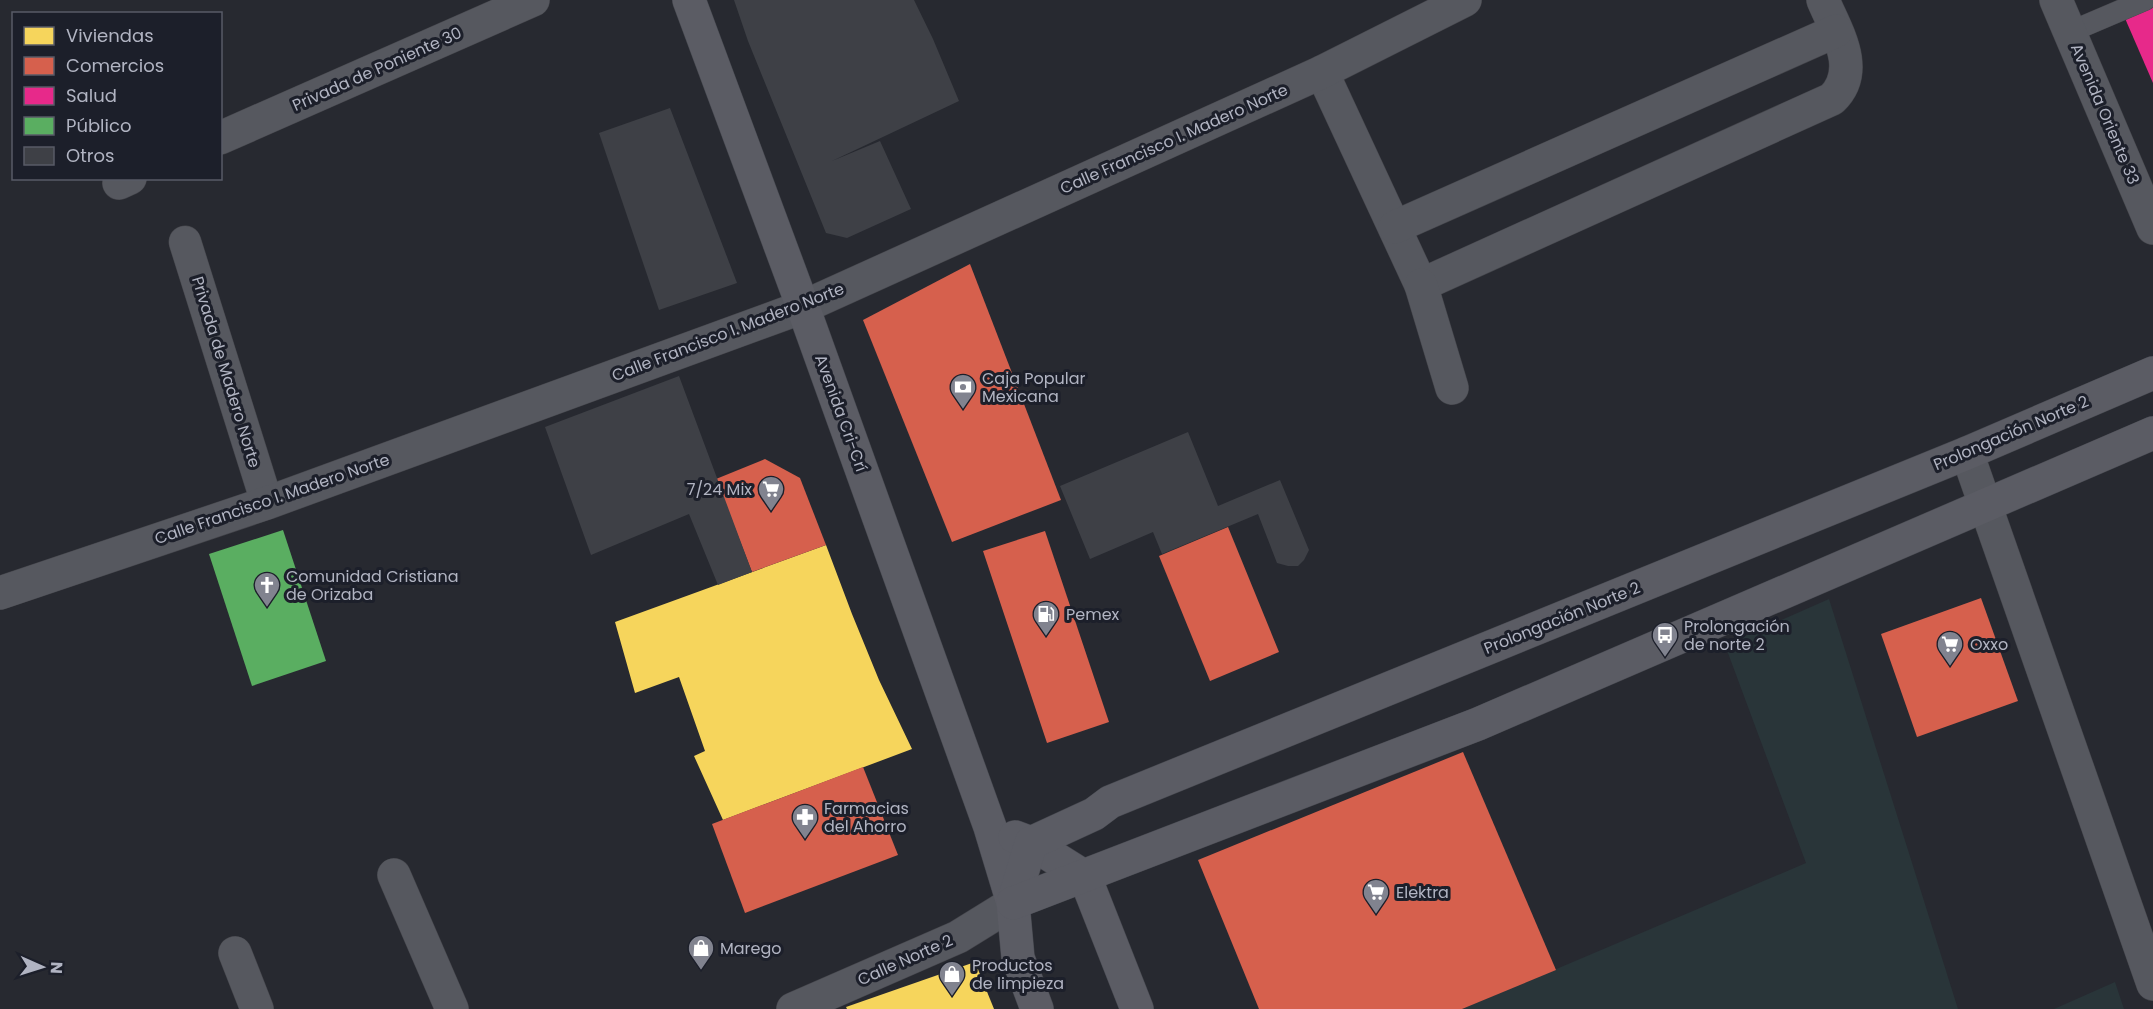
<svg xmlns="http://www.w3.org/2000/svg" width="2153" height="1009" font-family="Poppins,sans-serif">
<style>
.green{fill:#293539}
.homes{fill:#f6d55c}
.shops{fill:#d6604d}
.health{fill:#e7298a}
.public{fill:#5aae61}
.building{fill:#3e4046}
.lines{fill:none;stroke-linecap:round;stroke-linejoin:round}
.service-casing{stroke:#43444a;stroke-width:22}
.pedestrian-casing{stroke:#43444a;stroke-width:33}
.minor-casing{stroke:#43444a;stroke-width:34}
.secondary-casing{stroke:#44464d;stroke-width:34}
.service{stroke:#56585f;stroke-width:21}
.pedestrian{stroke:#56585f;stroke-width:32}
.minor{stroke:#56585f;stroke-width:33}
.secondary{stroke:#5b5c64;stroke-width:33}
.labels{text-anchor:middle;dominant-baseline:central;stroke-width:6;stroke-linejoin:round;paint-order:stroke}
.street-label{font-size:16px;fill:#b1b4c2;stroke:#1c1f2a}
.poi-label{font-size:16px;fill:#b1b4c2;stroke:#1c1f2a;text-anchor:start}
</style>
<rect width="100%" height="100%" fill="#272930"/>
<!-- green -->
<g class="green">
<polygon points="1829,599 1958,1009 1462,1009 1806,863 1725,645"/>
<polygon points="2115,982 2124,1009 2054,1009"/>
</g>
<!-- homes -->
<g class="homes">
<polygon points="826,545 852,614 879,680 912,749 723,820 694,756 705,751 679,677 635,693 615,622"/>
<polygon points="975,962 994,1009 847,1009 846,1007"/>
</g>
<!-- shops -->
<g class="shops">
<polygon points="970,264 1061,500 952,542 863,320"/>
<polygon points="765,459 800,478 826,545 752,572 716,479"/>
<polygon points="1228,527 1279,652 1210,681 1159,556"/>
<polygon points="1045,531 1109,722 1047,743 983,551"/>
<polygon points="1981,598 2018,701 1917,737 1881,634"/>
<polygon points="1463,752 1556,970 1462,1009 1259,1009 1198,860"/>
<polygon points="863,767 898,855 745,913 712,824"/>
</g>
<!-- health -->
<polygon class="health" points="2153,3 2153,83 2124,16"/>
<!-- public -->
<polygon class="public" points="283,530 326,661 252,686 209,554"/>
<!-- building -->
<g class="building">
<polygon points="734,0 914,0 933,39 959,101 832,161 880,141 911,209 847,238 826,233 748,41"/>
<polygon points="670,108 737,283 659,310 599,133"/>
<polygon points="679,376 752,572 718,585 689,514 591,555 545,427"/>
<polygon points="1188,432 1218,506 1280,480 1309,550 1304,560 1298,566 1288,566 1277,563 1258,514 1162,554 1153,532 1090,559 1060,486"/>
</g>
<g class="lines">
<!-- service casing -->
<g class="service-casing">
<polyline id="service" points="2070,32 2145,0"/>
</g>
<!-- pedestrian casing -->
<g class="pedestrian-casing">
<polyline id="pedestrian" points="185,242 267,503"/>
</g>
<!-- minor casing -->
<g class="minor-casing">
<g id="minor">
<polyline points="2056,0 2153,228"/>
<path d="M1322,72L1421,285L1832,99C1862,70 1836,31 1823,0"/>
<polyline points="220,138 533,0"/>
<polyline points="119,183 130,178"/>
<polyline points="1395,227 1836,31"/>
<polyline points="1421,285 1452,388"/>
<polyline points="1967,453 2153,984"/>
<polyline points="0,593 267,503 803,307 1322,72 1465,0"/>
<polyline points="394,875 452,1009"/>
<polyline points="235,953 257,1009"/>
<polyline points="793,1009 958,937 1013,903"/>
</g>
</g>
<!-- secondary casing -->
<g class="secondary-casing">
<g id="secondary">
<polyline points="689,0 803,307 990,827 1013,903 1018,958 1037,1009"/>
<polyline points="1015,837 1031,843 1085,877 1137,1009"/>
<polyline points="1013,903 1031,843 1094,814 1110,802 1967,453 2153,373"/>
<polyline points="1013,903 1478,724 2153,433"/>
</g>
</g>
<!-- service -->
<use href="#service" class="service"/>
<!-- pedestrian -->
<use href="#pedestrian" class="pedestrian"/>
<!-- minor -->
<use href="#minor" class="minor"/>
<!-- secondary -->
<use href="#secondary" class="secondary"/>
</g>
<!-- icons -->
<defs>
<g id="bank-pin" transform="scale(1.35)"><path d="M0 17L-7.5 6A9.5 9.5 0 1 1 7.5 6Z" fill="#81838f" stroke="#1c1f2a"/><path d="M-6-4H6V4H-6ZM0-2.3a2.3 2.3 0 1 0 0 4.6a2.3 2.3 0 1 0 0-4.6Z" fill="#fff"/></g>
<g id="supermarket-pin" transform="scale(1.35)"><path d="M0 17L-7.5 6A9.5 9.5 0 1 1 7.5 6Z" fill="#81838f" stroke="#1c1f2a"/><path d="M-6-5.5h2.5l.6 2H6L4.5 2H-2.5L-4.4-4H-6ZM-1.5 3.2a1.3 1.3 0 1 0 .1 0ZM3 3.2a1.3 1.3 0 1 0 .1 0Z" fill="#fff"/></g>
<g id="church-pin" transform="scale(1.35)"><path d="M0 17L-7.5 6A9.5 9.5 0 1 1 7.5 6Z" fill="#81838f" stroke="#1c1f2a"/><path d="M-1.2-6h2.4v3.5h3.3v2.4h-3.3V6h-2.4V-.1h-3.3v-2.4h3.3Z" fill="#fff"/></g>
<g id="fuel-pin" transform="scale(1.35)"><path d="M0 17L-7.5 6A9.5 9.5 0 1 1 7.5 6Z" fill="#81838f" stroke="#1c1f2a"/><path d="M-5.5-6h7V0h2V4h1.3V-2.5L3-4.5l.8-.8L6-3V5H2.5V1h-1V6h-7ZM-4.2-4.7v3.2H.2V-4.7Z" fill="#fff"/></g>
<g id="bus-pin" transform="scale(1.35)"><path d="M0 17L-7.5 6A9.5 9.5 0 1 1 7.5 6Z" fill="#81838f" stroke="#1c1f2a"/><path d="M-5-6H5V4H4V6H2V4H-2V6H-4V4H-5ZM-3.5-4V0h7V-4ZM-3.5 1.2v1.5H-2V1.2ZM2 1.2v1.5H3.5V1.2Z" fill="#fff"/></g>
<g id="pharmacy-pin" transform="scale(1.35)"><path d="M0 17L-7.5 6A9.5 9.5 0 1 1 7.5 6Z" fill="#81838f" stroke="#1c1f2a"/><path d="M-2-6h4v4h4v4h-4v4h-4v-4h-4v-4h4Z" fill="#fff"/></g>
<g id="shop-pin" transform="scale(1.35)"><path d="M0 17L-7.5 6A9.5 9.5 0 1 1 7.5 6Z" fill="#81838f" stroke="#1c1f2a"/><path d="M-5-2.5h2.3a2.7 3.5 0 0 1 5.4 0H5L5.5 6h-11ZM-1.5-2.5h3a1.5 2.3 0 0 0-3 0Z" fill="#fff"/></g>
</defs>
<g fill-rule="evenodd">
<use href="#bank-pin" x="963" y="387"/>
<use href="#supermarket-pin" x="771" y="489"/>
<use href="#church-pin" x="267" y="585"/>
<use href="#fuel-pin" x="1046" y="614"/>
<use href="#bus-pin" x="1665" y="635"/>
<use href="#supermarket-pin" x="1950" y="644"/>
<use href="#pharmacy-pin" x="805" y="817"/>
<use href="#supermarket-pin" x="1376" y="892"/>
<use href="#shop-pin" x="701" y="948"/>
<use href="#shop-pin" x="952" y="974"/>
</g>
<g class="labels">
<!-- street labels -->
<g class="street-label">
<text transform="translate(377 69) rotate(-24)">Privada de Poniente 30</text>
<text transform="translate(2105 114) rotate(67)">Avenida Oriente 33</text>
<text transform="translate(1174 139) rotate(-24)">Calle Francisco I. Madero Norte</text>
<text transform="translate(728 332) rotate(-21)">Calle Francisco I. Madero Norte</text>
<text transform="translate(226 372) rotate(73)">Privada de Madero Norte</text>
<text transform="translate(841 413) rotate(70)">Avenida Cri-Crí</text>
<text transform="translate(2011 433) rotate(-23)">Prolongación Norte 2</text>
<text transform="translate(272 499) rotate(-19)">Calle Francisco I. Madero Norte</text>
<text transform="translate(1562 618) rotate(-22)">Prolongación Norte 2</text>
<text transform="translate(905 960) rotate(-24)">Calle Norte 2</text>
</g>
<!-- poi labels -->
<g class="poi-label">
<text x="982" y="378">Caja Popular<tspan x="982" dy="18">Mexicana</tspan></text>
<text x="752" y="489" text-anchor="end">7/24 Mix</text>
<text x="286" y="576">Comunidad Cristiana<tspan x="286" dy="18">de Orizaba</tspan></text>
<text x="1066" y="614">Pemex</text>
<text x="1684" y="626">Prolongación<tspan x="1684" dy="18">de norte 2</tspan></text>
<text x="1970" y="644">Oxxo</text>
<text x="824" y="808">Farmacias<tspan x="824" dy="18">del Ahorro</tspan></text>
<text x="1396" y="892">Elektra</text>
<text x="720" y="948">Marego</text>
<text x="972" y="965">Productos<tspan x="972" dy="18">de limpieza</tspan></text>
</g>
</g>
<!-- legend -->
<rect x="12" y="12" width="210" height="168" fill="#1c1f2a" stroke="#585b67" stroke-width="1.5"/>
<rect x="24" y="27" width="30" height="18" fill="#f6d55c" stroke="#585b67" stroke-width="1.5"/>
<text x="66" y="42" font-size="18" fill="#b1b4c2">Viviendas</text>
<rect x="24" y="57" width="30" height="18" fill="#d6604d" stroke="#585b67" stroke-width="1.5"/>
<text x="66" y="72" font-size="18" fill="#b1b4c2">Comercios</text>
<rect x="24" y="87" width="30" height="18" fill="#e7298a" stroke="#585b67" stroke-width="1.5"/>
<text x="66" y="102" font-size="18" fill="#b1b4c2">Salud</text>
<rect x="24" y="117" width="30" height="18" fill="#5aae61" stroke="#585b67" stroke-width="1.5"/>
<text x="66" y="132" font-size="18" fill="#b1b4c2">Público</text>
<rect x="24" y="147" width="30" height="18" fill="#3e4046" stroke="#585b67" stroke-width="1.5"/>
<text x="66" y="162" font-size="18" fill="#b1b4c2">Otros</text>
<!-- north arrow -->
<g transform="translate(42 967) rotate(93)" stroke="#1c1f2a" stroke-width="4.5" paint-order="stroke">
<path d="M0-4.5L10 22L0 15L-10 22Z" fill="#b1b4c2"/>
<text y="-9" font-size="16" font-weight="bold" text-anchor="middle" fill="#b1b4c2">N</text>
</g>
</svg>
